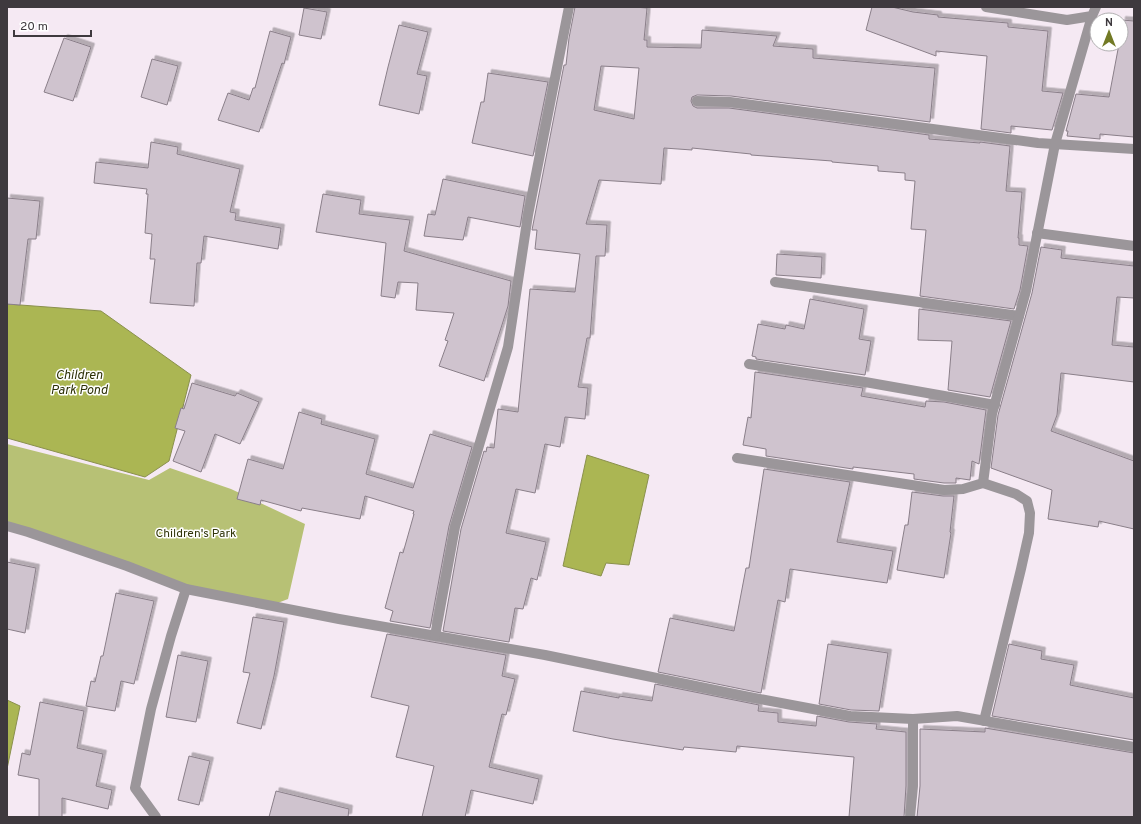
<svg xmlns="http://www.w3.org/2000/svg" width="1141" height="824" font-family="Overpass,sans-serif">
<style>
.green{fill:#b7c175}
.water{fill:#abb653;stroke:#8a904d}
.building{fill:#cfc3ce;stroke:#8a7f89;fill-rule:evenodd;filter:url(#shadow)}
.lines{fill:none;stroke-linecap:round;stroke-linejoin:round}
.minor{stroke:#9b969a;stroke-width:10}
.labels{text-anchor:middle;dominant-baseline:central;stroke-width:3;stroke-linejoin:round;paint-order:stroke}
.park-label{font-size:12px;fill:#31350a;stroke:#fff}
.water-label{font-size:13px;font-style:italic;fill:#2c3005;stroke:#fff}
</style>
<defs>
<filter id="shadow"><feDropShadow dx="3.5" dy="-3.5" stdDeviation="0" flood-color="#0004"/></filter>
</defs>
<rect width="100%" height="100%" fill="#f5e9f3"/>
<!-- green -->
<polygon class="green" points="7,444 149,480 170,468 231,489 305,524 288,599 275,604 184,587 7,522"/>
<!-- water -->
<g class="water">
<polygon points="7,304 101,311 191,375 169,461 145,477 7,438"/>
<polygon points="587,455 649,475 629,565 606,563 601,576 563,566"/>
<polygon points="7,700 20,706 7,769"/>
</g>
<!-- building -->
<g class="building">
<path d="M575,7H634L647,8L644,40H647V47L701,48L702,30L777,36L773,46L813,49V58L935,68L930,122L731,96L697,95L692,97L691,101L693,106L697,108H729L929,135V139L980,143V142L1010,146L1006,191L1022,192L1018,238H1019V245L1028,246L1020,290L1014,309L920,296L926,230L911,229L915,181L905,180V173L878,171V166L832,162V161L751,155V154L692,148V150L664,148L661,184L599,180L586,224L607,225L605,256H596L590,338H587L578,387L588,388L585,419L565,417L560,447L545,444L535,493L516,489L506,533L546,542L537,580L531,578L523,609L515,608L509,642L443,631L461,529L484,451L486,452L487,447L494,448L498,409L518,412L530,289L575,292L580,254L535,249L537,230H532L564,65H566L569,38ZM601,66L639,68L634,119L594,110Z"/>
<polygon points="872,7 892,7 913,12 938,15 938,17 1008,23 1008,27 1048,31 1042,91 1063,93 1052,130 1011,126 1011,133 981,129 987,56 936,51 936,56 866,30"/>
<polygon points="304,8 327,12 321,39 299,35"/>
<polygon points="1122,20 1134,21 1134,137 1100,134 1100,139 1067,136 1068,131 1066,131 1076,94 1109,97 1119,44 1121,44"/>
<polygon points="399,25 428,32 417,74 427,76 419,114 379,105 388,67"/>
<polygon points="270,31 291,37 284,64 282,63 259,132 218,120 228,93 249,100 253,88 255,88"/>
<polygon points="64,38 91,47 73,101 44,92"/>
<polygon points="152,59 178,66 167,105 141,97"/>
<polygon points="488,73 548,82 533,156 472,143 481,102 484,102"/>
<polygon points="151,142 178,147 177,154 240,169 230,212 236,213 235,220 281,228 278,249 204,236 201,263 197,263 194,306 150,303 155,259 150,259 152,234 145,233 148,194 146,194 147,189 94,183 96,162 148,168"/>
<polygon points="443,179 525,196 520,227 468,217 463,240 424,236 428,214 435,215"/>
<polygon points="323,194 361,200 359,214 410,220 404,251 511,281 508,306 484,381 439,366 448,341 445,340 454,313 416,310 418,283 398,282 395,298 381,296 386,243 316,232"/>
<polygon points="7,198 40,201 36,239 28,239 20,305 7,304"/>
<polygon points="1041,247 1062,250 1061,258 1134,266 1134,298 1117,297 1112,345 1134,347 1134,382 1061,373 1057,415 1051,431 1134,461 1134,529 1099,521 1098,527 1048,519 1052,490 991,468 998,415 1032,293"/>
<polygon points="777,254 822,257 821,278 776,275"/>
<polygon points="810,299 864,309 859,339 871,341 865,375 756,359 756,357 752,356 758,324 785,329 786,325 804,329"/>
<polygon points="919,309 1011,321 990,397 948,390 952,341 918,340"/>
<polygon points="755,372 863,388 861,396 925,407 926,401 944,402 986,410 979,464 972,461 970,480 956,478 956,483 944,483 914,479 914,474 853,467 853,469 766,456 766,449 743,445 748,417 751,418"/>
<polygon points="192,383 235,396 237,393 259,402 240,444 215,434 201,472 173,461 185,431 175,428 181,408 184,409"/>
<polygon points="299,412 322,419 321,424 375,439 366,474 413,488 430,434 472,447 449,526 430,628 390,621 393,611 385,608 400,552 403,553 414,514 413,514 414,511 365,496 360,519 302,508 301,511 261,500 260,505 237,499 248,459 283,469"/>
<polygon points="764,469 850,482 837,542 893,551 887,583 790,569 785,602 778,600 761,693 658,672 670,618 734,631 746,568 749,568"/>
<polygon points="912,492 943,496 954,496 950,532 951,533 944,578 897,570 905,525 908,525"/>
<polygon points="7,562 36,568 25,633 7,629"/>
<polygon points="116,593 154,601 134,684 121,681 115,711 86,706 91,681 95,682 101,656 103,656"/>
<polygon points="253,617 284,622 274,676 261,729 237,723 250,673 243,672"/>
<polygon points="387,634 506,655 502,676 515,679 506,715 502,714 489,767 539,779 533,804 471,790 465,817 422,817 434,766 396,757 409,706 371,697"/>
<polygon points="828,644 888,653 879,711 851,710 819,704"/>
<polygon points="1009,644 1042,651 1041,659 1074,665 1070,685 1134,698 1134,740 992,716"/>
<polygon points="178,655 208,661 196,722 166,717"/>
<polygon points="655,684 759,705 758,711 778,713 778,722 816,726 817,716 849,722 877,724 876,729 906,732 906,786 904,817 849,817 854,757 737,746 736,752 684,747 683,750 613,739 573,731 581,691 619,698 619,696 652,701"/>
<polygon points="40,702 84,711 77,748 103,754 96,786 112,790 108,809 62,798 62,817 39,817 39,779 18,775 22,753 30,755"/>
<polygon points="985,728 1134,753 1134,817 917,817 920,786 920,729 985,732"/>
<polygon points="189,756 210,761 199,805 178,800"/>
<polygon points="276,791 349,809 348,817 269,817"/>
</g>
<g class="lines">
<!-- minor -->
<g class="minor">
<polyline points="986,7 1067,20 1092,16 1096,7"/>
<polyline points="697,101 730,102 1038,143 1134,149"/>
<polyline points="1037,233 1134,246"/>
<polyline points="775,282 1019,316"/>
<polyline points="749,364 865,382 995,405"/>
<polyline points="737,458 944,490 963,489 983,483 992,414 1026,291 1055,144 1092,16"/>
<polyline points="983,483 1016,494 1027,501 1030,513 1029,533 1021,569 984,721"/>
<polyline points="7,526 28,532 127,566 186,589 339,619 545,655 739,695 850,716 913,719 957,716 1134,747"/>
<polyline points="435,636 455,527 508,347 528,215 569,7"/>
<polyline points="156,817 135,788 151,709 171,636 186,589"/>
<polyline points="910,817 913,786 913,719"/>
</g>
</g>
<g class="labels">
<!-- park labels -->
<g class="park-label">
<text x="196" y="534">Children's Park</text>
</g>
<!-- water labels -->
<g class="water-label">
<text x="79" y="376">Children<tspan x="79" dy="15">Park Pond</tspan></text>
</g>
</g>
<!-- border -->
<rect width="1141" height="824" fill="none" stroke="#3e393e" stroke-width="16"/>
<!-- north arrow -->
<g transform="translate(1109 32)"><circle r="19" fill="#ffffff" stroke="#b2b0b2"/>
<path d="M0-3L7 15L0 10L-7 15Z" fill="#727a25"/>
<text y="-6" font-size="11" font-weight="bold" text-anchor="middle" fill="#3e393e">N</text>
</g>
<!-- scale -->
<path d="M14 30v6h77v-6" fill="none" stroke="#3e393e" stroke-width="2"/>
<text x="20" y="30" font-size="12" fill="#3e393e" stroke="#ffffff" stroke-width="3" paint-order="stroke">20 m</text>
</svg>
